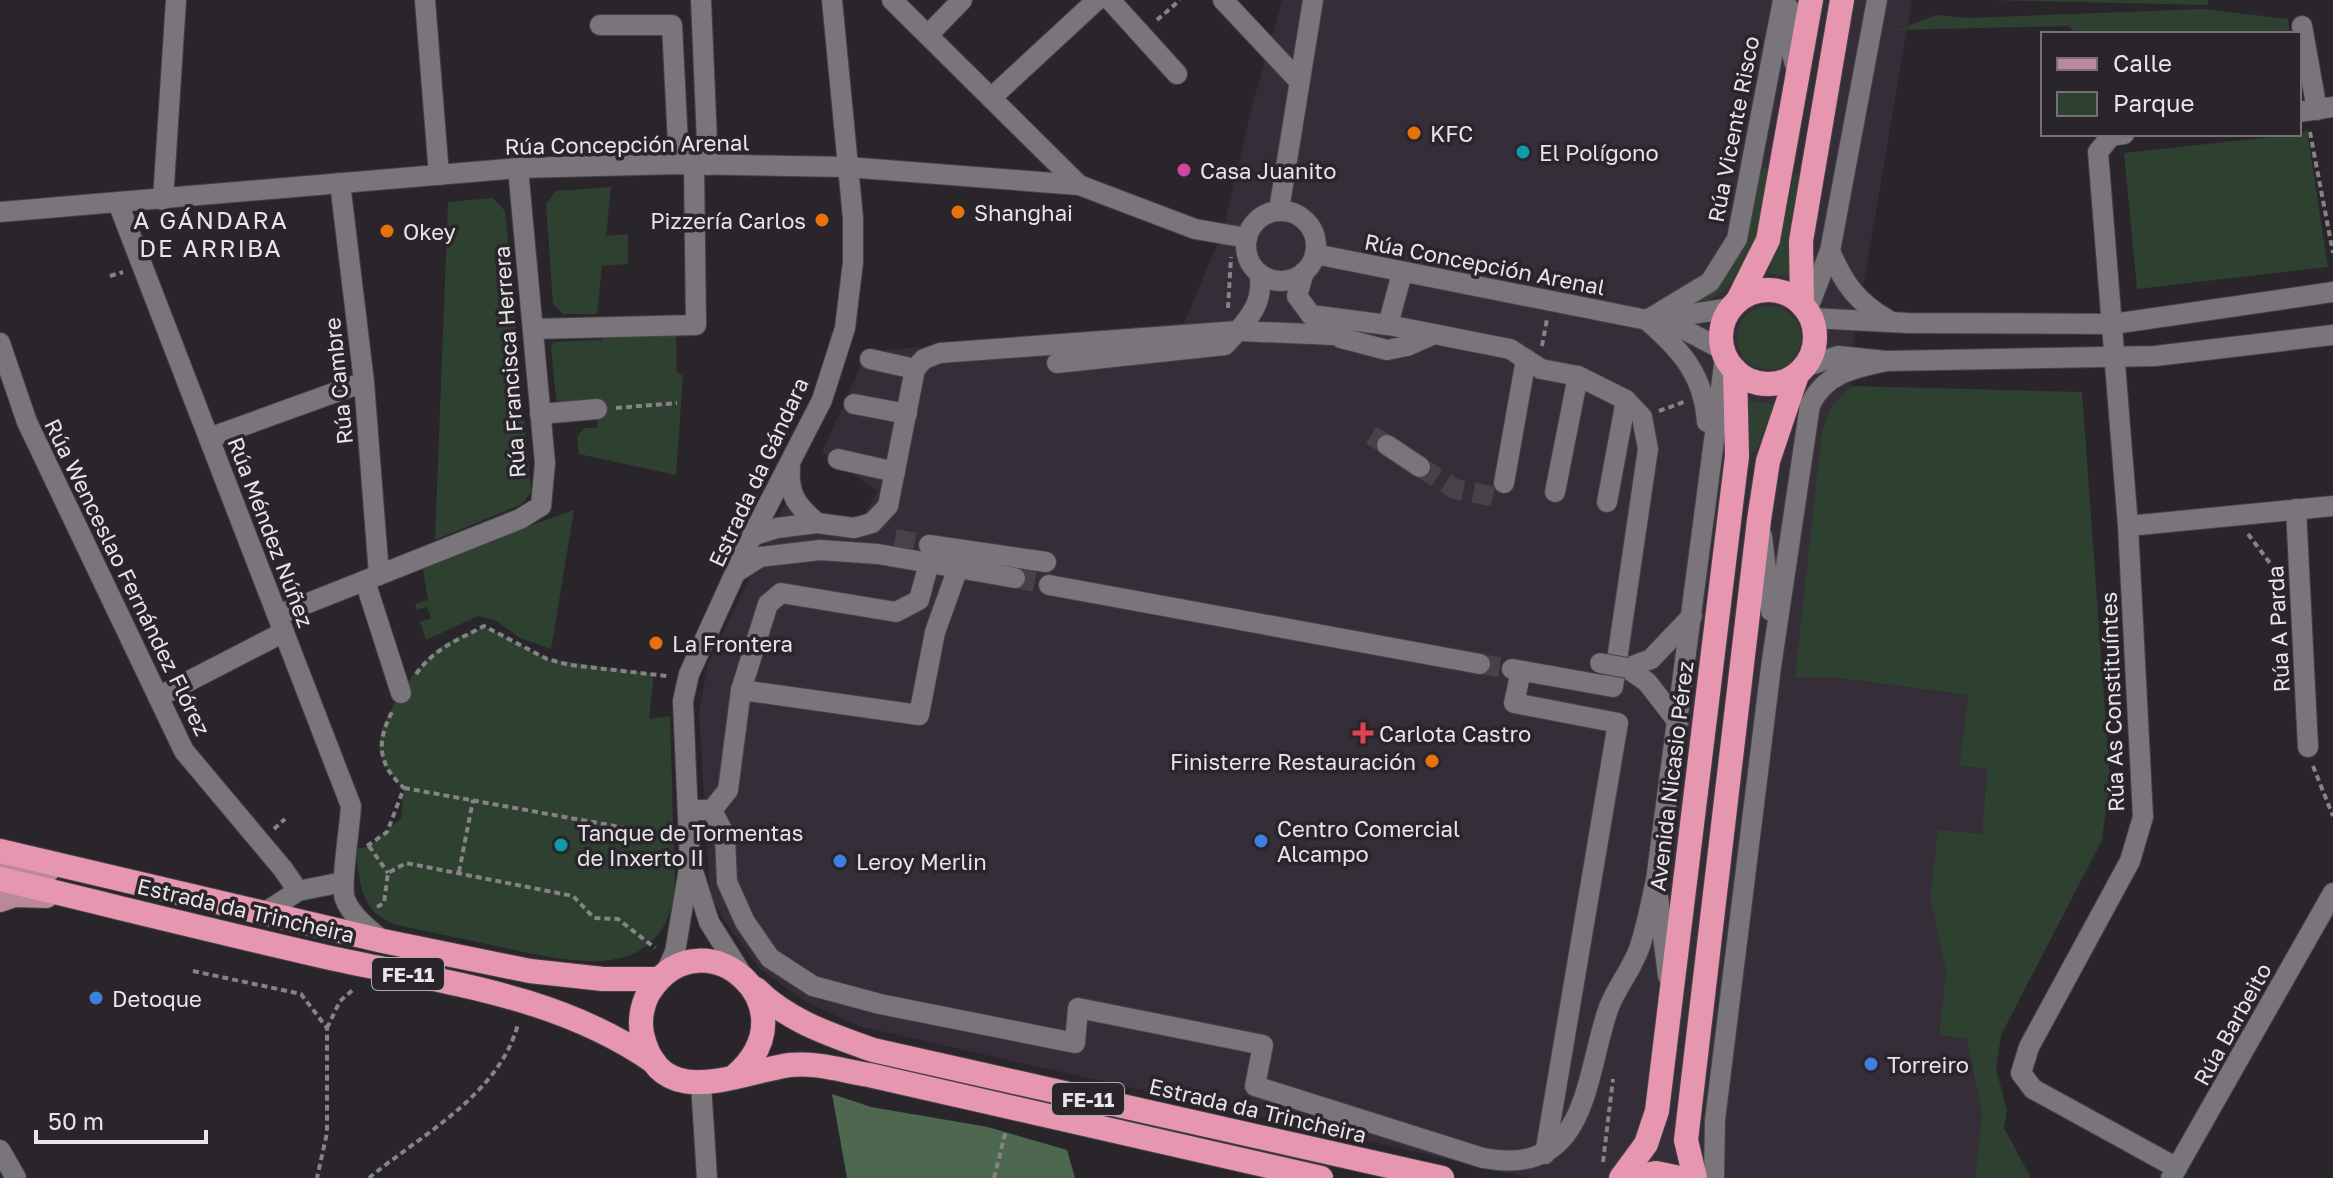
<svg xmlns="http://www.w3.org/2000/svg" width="2333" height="1178" font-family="'Golos Text',sans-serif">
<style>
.built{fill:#352d37}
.green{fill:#2e4130}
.forest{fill:#4d684f}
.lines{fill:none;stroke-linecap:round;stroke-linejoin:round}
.minor-tunnel{stroke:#464248;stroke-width:20;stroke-dasharray:20 10;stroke-linecap:butt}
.minor-casing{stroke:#454246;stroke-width:22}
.major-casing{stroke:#454246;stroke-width:22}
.highway-casing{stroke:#454246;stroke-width:26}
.path{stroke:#868287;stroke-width:4;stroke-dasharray:6 4;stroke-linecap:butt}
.minor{stroke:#7a747b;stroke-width:20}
.major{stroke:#bb889a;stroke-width:20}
.highway{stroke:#e696ae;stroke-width:24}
.minor-bridge-casing{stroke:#454246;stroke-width:22;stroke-linecap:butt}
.minor-bridge{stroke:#7a747b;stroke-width:20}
.food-dot{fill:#e8710a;stroke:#29252b;stroke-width:3}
.culture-dot{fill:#0f9aa8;stroke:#29252b;stroke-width:3}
.hotel-dot{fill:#d1479c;stroke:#29252b;stroke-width:3}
.health-dot{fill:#e0444e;stroke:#29252b;stroke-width:3}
.shop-dot{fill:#3f7fe0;stroke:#29252b;stroke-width:3}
.labels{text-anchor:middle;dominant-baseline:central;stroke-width:7;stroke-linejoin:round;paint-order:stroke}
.shield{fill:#29252b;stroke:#afabb0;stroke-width:2}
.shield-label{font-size:20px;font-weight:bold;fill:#e8e5e9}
.street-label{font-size:22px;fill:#e8e5e9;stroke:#29252b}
.poi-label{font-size:22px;fill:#e8e5e9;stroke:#29252b;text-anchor:start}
.neighbourhood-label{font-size:24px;letter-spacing:2px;fill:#e8e5e9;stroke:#29252b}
</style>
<rect width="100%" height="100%" fill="#29252b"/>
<!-- built -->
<polygon class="built" points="1282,0 1912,0 1853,346 1851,386 1832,406 1795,677 1830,677 1968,695 1959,765 1987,767 1982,835 1930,898 1946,972 1939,1035 1967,1039 1982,1116 1975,1178 1531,1178 858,1026 805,1001 759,968 723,918 710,894 699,712 708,664 793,487 832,525 859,524 877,491 822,452 867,352 1184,323 1223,231 1252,106"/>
<!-- green -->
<g class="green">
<polygon points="1988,0 2208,0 2208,5"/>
<polygon points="2203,9 2288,19 2290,34 2077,34 2069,26 1897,30 1936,15 1969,18"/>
<polygon points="2307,130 2328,267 2137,289 2124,153 2299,134"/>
<path d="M1758,167L1771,169C1760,227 1750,299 1681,309L1707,290Z"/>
<polygon points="1794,173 1803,175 1794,277 1768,273 1786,215"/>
<polygon points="611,187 606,236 628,234 628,264 602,266 597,314 563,314 553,304 546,204 556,191"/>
<polygon points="493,198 505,211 531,492 522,504 435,540 448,202"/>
<circle cx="1769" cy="338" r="32"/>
<polygon points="676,332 677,372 683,376 676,475 579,454 577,437 584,428 597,428 598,404 560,403 556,399 551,346 554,342 602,340 603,334"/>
<polygon points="1851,386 2082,392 2110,779 2102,840 2001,1035 1996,1069 2007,1110 2004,1128 2031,1178 1975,1178 1982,1115 1967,1039 1939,1035 1946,972 1930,898 1938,830 1982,834 1987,768 1959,766 1968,695 1830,677 1795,678 1822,430 1832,406"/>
<polygon points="1749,401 1774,404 1755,453 1750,452"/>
<polygon points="574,510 551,649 520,638 495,620 478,616 426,640 420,622 431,618 427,607 417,610 415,604 428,600 422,564"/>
<path d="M484,626L547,659L654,674L649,719L670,716L675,891C660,985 573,962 506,948C470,940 433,933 397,925C361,914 359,882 356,849L369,846L401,818L404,788C395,779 383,766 380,753C373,724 421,658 445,644C457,636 472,632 484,626Z"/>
</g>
<!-- forest -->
<polygon class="forest" points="832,1094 871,1107 988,1127 1067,1150 1075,1178 847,1178"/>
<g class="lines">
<!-- minor-tunnel -->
<g class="minor-tunnel">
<polyline points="1371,435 1387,445"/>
<polyline points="1420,467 1455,489 1501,498"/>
<polyline points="895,539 929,545"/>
<polyline points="1015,578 1049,585"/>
<polyline points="1480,664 1512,669"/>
</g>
<!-- minor casing -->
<g class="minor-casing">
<g id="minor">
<polyline points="425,0 439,175"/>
<polyline points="701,0 708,165"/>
<polyline points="892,0 1079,185"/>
<polyline points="1110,0 1177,74"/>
<polyline points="1223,0 1299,81"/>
<polyline points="1789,8 1790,47 1797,71"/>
<polyline points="600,25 672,25 679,164"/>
<polyline points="2302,26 2317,110"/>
<polyline points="928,35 962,0"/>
<polyline points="991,98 1097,0"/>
<polyline points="2299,112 2333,107"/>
<polyline points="2124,134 2111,136 2098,152 2128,526 2143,817 2130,861 2029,1047 2021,1073 2033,1089 2177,1168"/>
<polyline points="340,183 364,382 379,575"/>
<polyline points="163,200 176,0"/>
<path d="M118,203L351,806C350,826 340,886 345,899C352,917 369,929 383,941"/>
<polyline points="1279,210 1313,0"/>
<circle cx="1281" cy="246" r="35"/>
<polyline points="0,212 518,168 679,164 847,167 1079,185 1195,229 1247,238"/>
<path d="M1830,251C1844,284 1857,302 1888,320"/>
<polyline points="1315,254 1647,320 1685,330 1723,350"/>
<polyline points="1304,272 1297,296 1311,315 1341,338 1387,350 1407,346 1434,334 1510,349 1541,369 1578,376 1626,400 1642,417 1648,449 1613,687 1512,669"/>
<polyline points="1402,273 1388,325 1434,334"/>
<polyline points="1807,311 1830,251 1877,0"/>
<polyline points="1311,315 1388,325"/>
<polyline points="1811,318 1908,323 2113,324 2333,292"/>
<polyline points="1659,319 1731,308"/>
<polyline points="1647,320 1710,282 1737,239 1783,0"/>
<path d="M1650,323C1683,352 1704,377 1707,422"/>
<polyline points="533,329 696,325 694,165"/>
<polyline points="0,343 27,422 184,751 283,869 298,891"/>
<polyline points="870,359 915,369"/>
<polyline points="1057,363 1225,345 1238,331 1334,335"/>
<polyline points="1804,367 1838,356 1886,361 2155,356 2333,335"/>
<polyline points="854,404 907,414"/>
<polyline points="540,414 597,409"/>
<polyline points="209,438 364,382"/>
<polyline points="1387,445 1420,467"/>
<polyline points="838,459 895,472"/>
<path d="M790,466C788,494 796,505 817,523"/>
<polyline points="1504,483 1526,359"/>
<polyline points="1555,492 1578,376"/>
<polyline points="1607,502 1626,400"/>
<polyline points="2296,509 2308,747"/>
<polyline points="2128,526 2333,506"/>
<path d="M752,536L777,528L817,523L854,528L872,523L888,506L915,369L924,359L940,353L1238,331C1255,311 1262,300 1260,274"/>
<polyline points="1762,536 1771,611"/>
<polyline points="929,545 1046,562"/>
<polyline points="929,563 919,600 896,612 781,593 768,604 741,690 919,715 935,632 958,568"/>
<polyline points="738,571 760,557 820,550 878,554 1015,578"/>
<polyline points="365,581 401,693"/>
<polyline points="1049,585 1480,664"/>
<polyline points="278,615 520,519 541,506 545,463 518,168"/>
<polyline points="1627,668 1651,659 1692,616"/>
<polyline points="1627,668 1647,682 1678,722"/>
<polyline points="1521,671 1514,703 1618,723 1545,1154"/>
<polyline points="158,697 284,632"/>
<polyline points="698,810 712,810 728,790 741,690"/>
<path d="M712,810L725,836L727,882L745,922L770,958L813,986L880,1004L1075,1043L1078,1008L1263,1045L1255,1086L1483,1158C1590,1178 1584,1076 1609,1007C1617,986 1633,968 1640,946C1647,925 1651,902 1656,880L1725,357"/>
<polyline points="691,865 709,922 743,976"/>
<polyline points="1658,896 1668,976"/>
<polyline points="264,913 298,891 343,882"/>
<polyline points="666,972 675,952 690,863 683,701 689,674 752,536 822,400 845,328 853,262 853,218 832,0"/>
<polyline points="701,1084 707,1178"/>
<polyline points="0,1150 16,1178"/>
<path d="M1714,1178L1715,1120L1771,667L1810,405C1825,373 1854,368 1886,361"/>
<polyline points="2171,1178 2333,893"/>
</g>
</g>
<!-- major casing -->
<g class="major-casing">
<g id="major">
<polyline points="0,873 26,868 49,872"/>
<polyline points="0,902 15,897 47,898"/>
</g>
</g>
<!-- highway casing -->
<g class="highway-casing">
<g id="highway">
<circle cx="1768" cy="337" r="47"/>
<polyline points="1738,300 1768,240 1811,0"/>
<polyline points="1802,304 1801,241 1842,0"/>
<polyline points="0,851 383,941 530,971 603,979 658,979"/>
<path d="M0,879C109,905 217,932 326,957C439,982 557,994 654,1062"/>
<path d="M756,989C788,1021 831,1035 873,1050L1442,1178"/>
<path d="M736,1075C814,1006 705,914 652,988C643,1000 639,1018 642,1034C660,1114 738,1072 790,1065C815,1062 844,1071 869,1075L1321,1178"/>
<polyline points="1621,1178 1646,1144 1657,1111 1737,456 1735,370"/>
<polyline points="1631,1178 1656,1173 1680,1178"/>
<polyline points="1695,1178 1686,1140 1759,520 1768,461 1797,375"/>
</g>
</g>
<!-- path -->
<g class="path">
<polyline points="1157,20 1180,0"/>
<polyline points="2310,132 2333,253"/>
<polyline points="110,276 123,272"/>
<polyline points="1228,308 1231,257"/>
<polyline points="1542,346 1547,319"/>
<polyline points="616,408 677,403"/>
<polyline points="1659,411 1684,402"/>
<polyline points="2248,534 2279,575"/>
<path d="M416,674C435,648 456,641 484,626L547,659L570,665L667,676"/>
<polyline points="2313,766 2333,816"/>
<polyline points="404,788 670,836"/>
<polyline points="274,829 285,819"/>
<path d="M367,846L387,832L404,788C378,765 376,742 392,712"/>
<polyline points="369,846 388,873"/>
<polyline points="459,872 473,800"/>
<polyline points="377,907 384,903 388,873 406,863 573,896 594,918 618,919 655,948"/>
<polyline points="193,971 301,994 327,1028 327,1133 317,1178"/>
<polyline points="327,1028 340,1001 355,988"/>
<polyline points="1603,1162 1613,1079"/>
<path d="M369,1178C422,1134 499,1095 518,1024"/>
<polyline points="994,1178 1006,1130"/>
</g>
<!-- minor -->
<use href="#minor" class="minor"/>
<!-- major -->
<use href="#major" class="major"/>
<!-- highway -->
<use href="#highway" class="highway"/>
<!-- minor-bridge casing -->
<g class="minor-bridge-casing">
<polyline id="minor-bridge" points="1600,663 1627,668"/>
</g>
<!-- minor-bridge -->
<use href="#minor-bridge" class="minor-bridge"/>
</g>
<!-- markers -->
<g class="food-dot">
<circle cx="1414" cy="133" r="8"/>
<circle cx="958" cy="212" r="8"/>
<circle cx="822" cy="220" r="8"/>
<circle cx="387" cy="231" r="8"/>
<circle cx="656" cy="643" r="8"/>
<circle cx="1432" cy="761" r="8"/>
</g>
<g class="culture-dot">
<circle cx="1523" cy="152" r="8"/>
<circle cx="561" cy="845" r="8"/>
</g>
<circle class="hotel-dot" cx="1184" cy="170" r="8"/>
<path class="health-dot" d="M1359 721h8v8h8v8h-8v8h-8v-8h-8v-8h8z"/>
<g class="shop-dot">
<circle cx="1261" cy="841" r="8"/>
<circle cx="840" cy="861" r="8"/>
<circle cx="96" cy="998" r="8"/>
<circle cx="1871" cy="1064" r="8"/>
</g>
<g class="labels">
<!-- shield labels -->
<g class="shield">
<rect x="372" y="958" width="72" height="32" rx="6"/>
<rect x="1052" y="1083" width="72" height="32" rx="6"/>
</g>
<g class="shield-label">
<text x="408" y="974">FE-11</text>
<text x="1088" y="1099">FE-11</text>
</g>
<!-- street labels -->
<g class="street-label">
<text transform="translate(1733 129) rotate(-79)">Rúa Vicente Risco</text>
<text transform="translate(627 144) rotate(-1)">Rúa Concepción Arenal</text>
<text transform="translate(1485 264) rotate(11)">Rúa Concepción Arenal</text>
<text transform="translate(509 362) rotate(-94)">Rúa Francisca Herrera</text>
<text transform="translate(338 381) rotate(-96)">Rúa Cambre</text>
<text transform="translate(758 472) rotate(-65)">Estrada da Gándara</text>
<text transform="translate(271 532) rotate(69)">Rúa Méndez Núñez</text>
<text transform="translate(128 577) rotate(64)">Rúa Wenceslao Fernández Flórez</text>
<text transform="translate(2278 629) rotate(-93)">Rúa A Parda</text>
<text transform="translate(2112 702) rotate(-92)">Rúa As Constituíntes</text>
<text transform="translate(1671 776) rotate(-83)">Avenida Nicasio Pérez</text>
<text transform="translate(246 910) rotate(13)">Estrada da Trincheira</text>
<text transform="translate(2232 1024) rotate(-61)">Rúa Barbeito</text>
<text transform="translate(1258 1110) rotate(13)">Estrada da Trincheira</text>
</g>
<!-- poi labels -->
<g class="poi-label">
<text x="1430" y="133">KFC</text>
<text x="1539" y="152">El Polígono</text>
<text x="1200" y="170">Casa Juanito</text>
<text x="974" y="212">Shanghai</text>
<text x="806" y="220" text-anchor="end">Pizzería Carlos</text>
<text x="403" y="231">Okey</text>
<text x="672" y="643">La Frontera</text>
<text x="1379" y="733">Carlota Castro</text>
<text x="1416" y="761" text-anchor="end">Finisterre Restauración</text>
<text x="1277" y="828">Centro Comercial<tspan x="1277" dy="25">Alcampo</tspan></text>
<text x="577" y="832">Tanque de Tormentas<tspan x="577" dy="25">de Inxerto II</tspan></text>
<text x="856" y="861">Leroy Merlin</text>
<text x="112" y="998">Detoque</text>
<text x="1887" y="1064">Torreiro</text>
</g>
<!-- neighbourhood labels -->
<g class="neighbourhood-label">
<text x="211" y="219">A GÁNDARA<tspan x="211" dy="28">DE ARRIBA</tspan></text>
</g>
</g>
<!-- legend -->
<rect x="2041" y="32" width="260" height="104" fill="#29252b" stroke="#757277" stroke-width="2"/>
<rect x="2057" y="58" width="40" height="12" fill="#bb889a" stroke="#757277" stroke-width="2"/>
<text x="2113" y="72" font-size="24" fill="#e8e5e9">Calle</text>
<rect x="2057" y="92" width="40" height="24" fill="#2e4130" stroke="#757277" stroke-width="2"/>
<text x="2113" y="112" font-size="24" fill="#e8e5e9">Parque</text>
<!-- scale -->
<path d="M36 1130v12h170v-12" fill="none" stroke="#e8e5e9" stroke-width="4"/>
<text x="48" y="1130" font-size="24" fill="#e8e5e9" stroke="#29252b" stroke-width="6" paint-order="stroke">50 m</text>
</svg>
